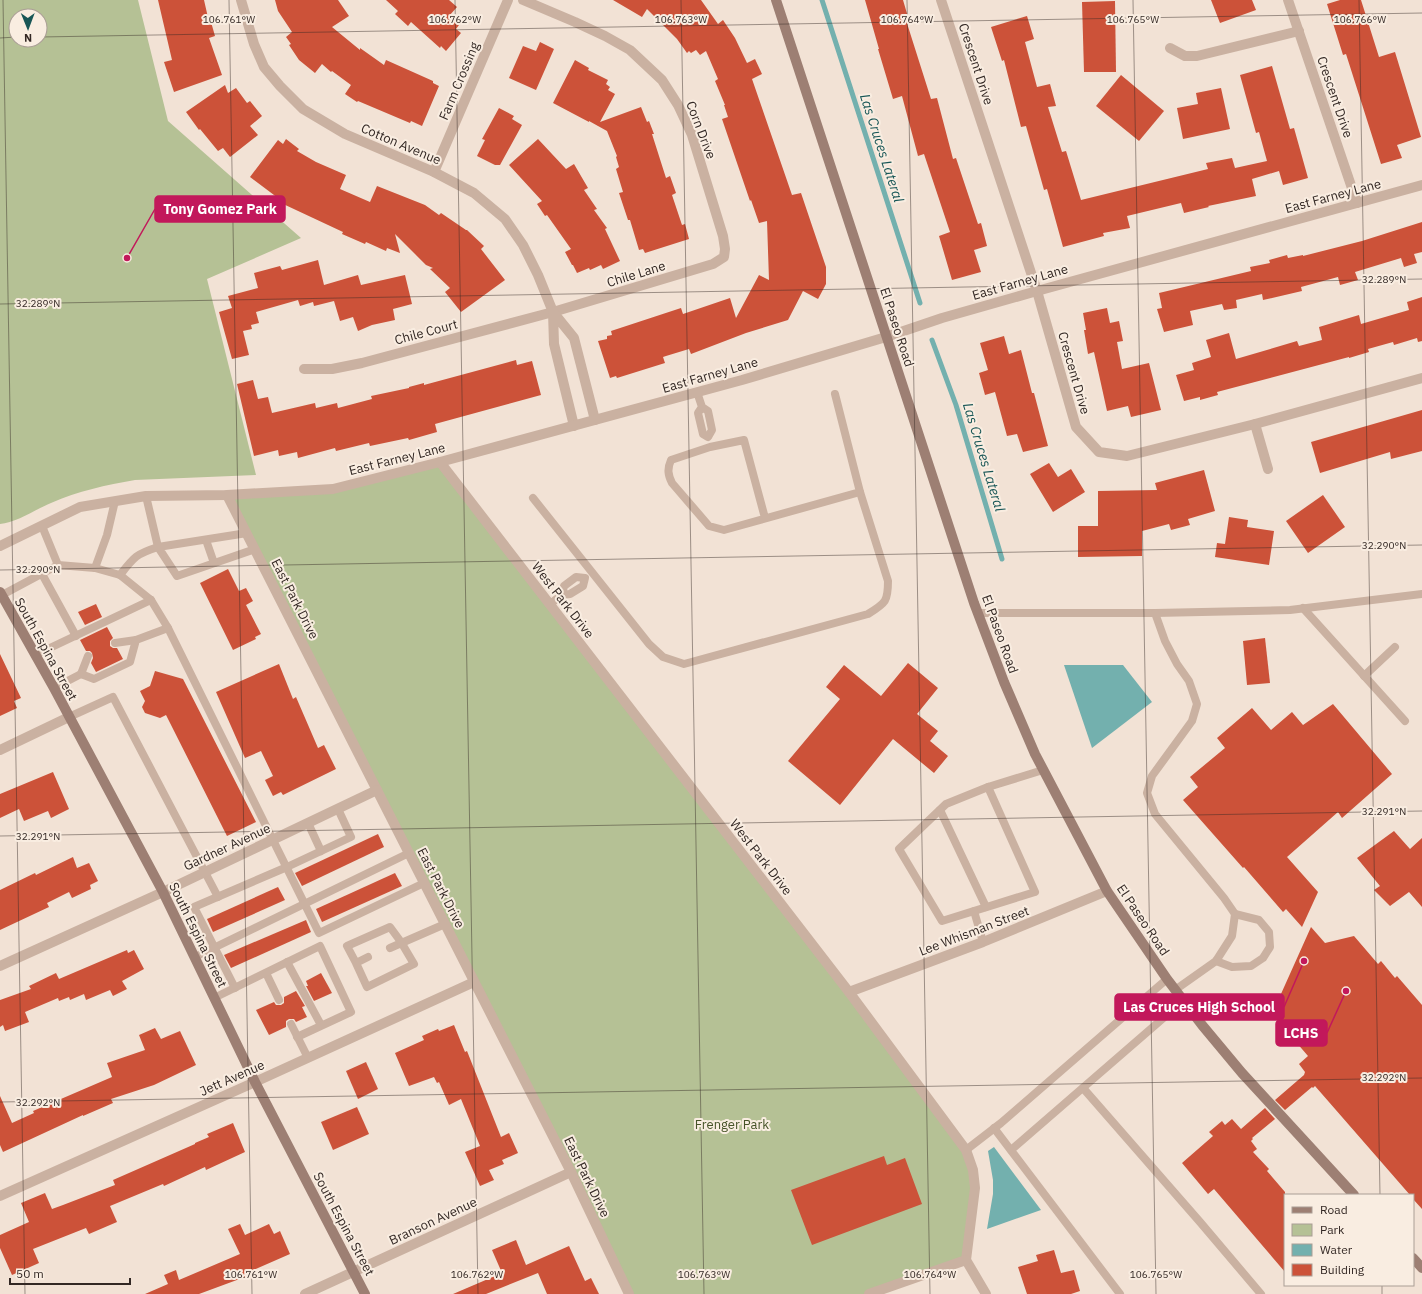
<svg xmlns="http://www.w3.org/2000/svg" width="1422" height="1294" font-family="'IBM Plex Sans',sans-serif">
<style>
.green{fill:#b5c195;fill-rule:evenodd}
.water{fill:#73b0ae}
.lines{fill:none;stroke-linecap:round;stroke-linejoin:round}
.stream{stroke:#73b0ae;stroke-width:5}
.building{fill:#cc5239}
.lane{stroke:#cab1a1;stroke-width:8}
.street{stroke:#cab1a1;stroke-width:10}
.secondary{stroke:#9d7f73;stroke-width:10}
.ticks{fill:none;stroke:#332824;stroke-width:1;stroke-opacity:0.45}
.labels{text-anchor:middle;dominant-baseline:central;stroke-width:4;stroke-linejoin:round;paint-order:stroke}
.street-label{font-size:13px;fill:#332824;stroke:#f9ede1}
.park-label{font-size:13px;fill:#465327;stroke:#f9ede1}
.water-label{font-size:14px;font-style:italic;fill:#185656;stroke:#f9ede1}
.ticks-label{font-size:10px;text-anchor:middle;fill:#332824;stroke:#f9ede1;stroke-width:4;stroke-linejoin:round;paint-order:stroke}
.leader{fill:none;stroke:#c2185b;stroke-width:1.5}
.callout-dot{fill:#c2185b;stroke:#f9ede1;stroke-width:1.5}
.callout{fill:#c2185b;stroke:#c2185b;stroke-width:1.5}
.callout-label{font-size:14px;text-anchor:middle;font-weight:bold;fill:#fff}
</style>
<rect width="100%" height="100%" fill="#f2e2d5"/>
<!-- green -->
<g class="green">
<path d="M0,0H138L168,121L301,238L207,279L256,475L135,480C106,485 78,491 51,503C36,509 16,523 0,524ZM16,16H40V40H16Z"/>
<polygon points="440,462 966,1150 973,1170 966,1260 869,1294 628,1294 227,495 333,489"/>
</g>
<!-- water -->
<g class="water">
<polygon points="1064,665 1123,665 1152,702 1092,748"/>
<polygon points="994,1147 1041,1210 987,1229 993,1194 993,1180 988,1151"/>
</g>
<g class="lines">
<!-- stream -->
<g class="stream">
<polyline points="822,0 920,303"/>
<polyline points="932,340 956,405 1002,559"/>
</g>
</g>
<!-- building -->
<g class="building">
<polygon points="158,0 204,0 209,22 211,22 215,36 209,38 222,75 174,92 164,62 172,60"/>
<polygon points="275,0 338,0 349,16 332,27 360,50 360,48 384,65 386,60 433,81 433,83 439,86 422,126 411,121 410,123 358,101 357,102 345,94 351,85 332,71 331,72 322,64 315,73 299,60 289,45 291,44 286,37 292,32 278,11"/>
<polygon points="386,0 449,0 457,7 449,16 459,25 456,29 461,33 446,51 441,46 440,48 411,22 408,26 395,14 398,11"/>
<polygon points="613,0 701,0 718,24 723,20 735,38 747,63 755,59 762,74 752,79 792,195 801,193 826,267 826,284 818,299 803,291 788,320 746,333 691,354 689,349 666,356 663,357 665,363 617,378 616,376 610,378 598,341 607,339 607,336 612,335 611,331 681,308 683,314 730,298 736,318 759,275 769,280 767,221 759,223 751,200 750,201 722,119 728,117 724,105 725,105 715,81 718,79 706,51 700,55 696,50 691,53 689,51 687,53 677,39 647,9 642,17"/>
<polygon points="865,0 903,0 908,17 905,17 931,99 937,98 953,159 956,158 978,224 981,223 987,246 974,250 981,272 952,280 939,236 950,232 924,154 918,156 902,96 893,99 878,49 879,49"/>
<polygon points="1211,0 1252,0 1256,10 1220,23"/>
<polygon points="1340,0 1361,0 1379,57 1395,52 1421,137 1397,145 1402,158 1381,164 1346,54 1343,55 1327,4"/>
<polygon points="1115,1 1116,72 1084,72 1082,2"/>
<polygon points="1027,16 1034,39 1025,42 1037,87 1050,84 1056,106 1048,107 1062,152 1066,151 1081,200 1208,169 1206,163 1232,158 1235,168 1267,161 1259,132 1256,133 1240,75 1272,66 1290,129 1294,128 1308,178 1283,185 1279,171 1252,179 1256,196 1208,206 1209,207 1184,213 1181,203 1127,216 1130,228 1103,233 1104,236 1063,247 1047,189 1044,190 1026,126 1021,127 1004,60 1002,61 991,27"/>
<polygon points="540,42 554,49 536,90 509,78 523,46 536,51"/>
<polygon points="575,60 589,68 588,70 608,80 606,84 610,87 608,90 615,94 600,122 641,107 647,122 649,121 654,134 652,134 666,178 670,176 676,193 672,195 682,225 685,224 689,239 645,253 643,249 639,250 630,220 628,220 619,193 623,192 616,169 619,167 616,157 617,156 607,131 589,121 589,122 553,103"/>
<polygon points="1121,75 1164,111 1139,141 1096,106"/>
<polygon points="225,85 228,93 236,88 247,103 250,101 262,116 250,126 258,135 230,157 223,148 218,151 200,129 199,130 186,112"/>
<polygon points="1221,88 1230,129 1183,139 1177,108 1198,104 1196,93"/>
<polygon points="499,108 514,116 512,119 522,125 500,165 495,165 477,156 485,140 482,139"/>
<polygon points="286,139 299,149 297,151 316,162 346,175 340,189 370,202 377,186 425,205 439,215 441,213 466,230 467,230 484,246 481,249 505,280 461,312 445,292 450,288 430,269 433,268 426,265 395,234 400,253 387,248 386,251 366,242 365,244 342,234 343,232 281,203 282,201 250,177 278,140 283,144"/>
<polygon points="538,139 566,169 574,164 588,188 584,190 597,209 594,210 607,228 605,229 620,261 603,269 601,265 590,270 589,268 577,273 573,265 572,265 565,252 571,249 547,215 545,216 537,204 542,201 509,165"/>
<polygon points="1422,222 1422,252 1414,254 1417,263 1404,267 1401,258 1355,272 1358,280 1340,285 1338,277 1301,287 1302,291 1263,300 1262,294 1236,300 1237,308 1224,310 1222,304 1190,311 1193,325 1164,332 1157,309 1162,308 1159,293 1251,271 1250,267 1270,263 1269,260 1287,255 1288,258 1303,255 1303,256 1362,241"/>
<polygon points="318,260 324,285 358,275 361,285 405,275 412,304 393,309 395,320 372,325 358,331 353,317 340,321 334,301 314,306 313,302 300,306 298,300 256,312 259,323 251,325 252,329 243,331 249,355 232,359 219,312 232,308 228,296 258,288 254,273 280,266 282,270"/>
<polygon points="1422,297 1422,341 1418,342 1417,338 1394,345 1393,342 1368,349 1369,352 1349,358 1349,357 1217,392 1218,395 1200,400 1200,397 1184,401 1176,375 1194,370 1192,363 1211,357 1206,340 1229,333 1236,359 1297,341 1299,346 1322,340 1319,327 1359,315 1361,324 1409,310 1407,302"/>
<polygon points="1107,308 1110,323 1119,321 1123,341 1117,342 1122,369 1149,363 1161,410 1131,417 1128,406 1107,411 1094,352 1088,354 1084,330 1086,330 1083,313"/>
<polygon points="1004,336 1009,354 1021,350 1032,393 1034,393 1048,446 1023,452 1017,434 1007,436 995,392 985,395 979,373 988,370 980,343"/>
<polygon points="516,360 517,365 532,361 541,395 435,424 437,432 409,440 408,438 370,446 369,443 336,451 335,448 298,458 297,452 279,456 278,450 254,456 237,384 253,380 258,399 268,397 272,413 315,403 316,408 337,403 338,408 372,399 371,396 409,388 409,387 424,383 424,385"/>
<polygon points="1422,410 1422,451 1391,459 1390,452 1320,473 1311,442"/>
<polygon points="1049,463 1058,477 1071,469 1085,492 1053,512 1030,474"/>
<polygon points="1204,470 1215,511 1188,519 1190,525 1171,530 1169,524 1142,531 1142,556 1078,557 1078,526 1098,526 1098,491 1157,490 1155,483"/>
<polygon points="1323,495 1345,527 1308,553 1286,521"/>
<polygon points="1229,517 1248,520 1247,527 1274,531 1269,565 1215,557 1217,543 1225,544"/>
<polygon points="228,569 239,591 246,588 253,601 246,605 261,634 255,637 256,639 233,650 200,583"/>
<polygon points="96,604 102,617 85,625 78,612"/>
<polygon points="107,627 113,638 110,641 110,646 113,648 117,648 123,659 96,672 91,663 93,658 92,653 90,651 86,651 80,640"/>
<polygon points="1265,638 1270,683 1247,685 1243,641"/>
<polygon points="0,654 21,698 14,701 17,708 0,716"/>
<polygon points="908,663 938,688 917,714 938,731 930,741 948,756 934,773 893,739 840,805 788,761 840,699 826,687 844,665 881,696"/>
<polygon points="279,664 293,699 296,697 318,748 324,745 336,769 283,795 281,792 273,796 265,780 273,776 261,751 245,758 216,692"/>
<polygon points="155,671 183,679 256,822 227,836 166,715 160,718 145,713 142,707 145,701 140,691 150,686"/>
<polygon points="1333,704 1392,774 1342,818 1338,812 1287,857 1318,892 1302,927 1286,909 1283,912 1244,867 1243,868 1183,800 1198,787 1190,777 1225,748 1217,738 1252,708 1271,730 1292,712 1303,725"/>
<polygon points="53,772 69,809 51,818 48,811 24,821 19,809 0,818 0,794"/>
<polygon points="1394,831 1410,849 1422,838 1422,907 1409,892 1390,906 1374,890 1380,886 1357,858"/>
<polygon points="378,834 384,847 302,886 295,873"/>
<polygon points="73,857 77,868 89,863 98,881 90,885 91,889 72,898 69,892 47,903 49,907 0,930 0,890 35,873 36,875"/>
<polygon points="395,873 402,886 322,922 316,909"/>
<polygon points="278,887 285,900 213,932 207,919"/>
<polygon points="306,920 311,932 231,968 224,955"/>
<polygon points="1311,927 1325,943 1354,936 1378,964 1381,961 1395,978 1397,976 1422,1005 1422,1209 1413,1199 1413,1195 1410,1195 1315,1086 1313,1088 1312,1087 1285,1110 1275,1100 1304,1075 1305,1072 1299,1064 1308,1056 1272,1014"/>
<polygon points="127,950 128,953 134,950 144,969 122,981 127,989 113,996 110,990 86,1000 84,994 70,1000 69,997 59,1001 58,998 25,1012 29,1022 5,1031 3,1025 0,1027 0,1000 31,989 29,986 56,973 59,979"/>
<polygon points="321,973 332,993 314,1001 306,986 308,986 306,981"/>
<polygon points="296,991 305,1006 302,1007 307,1017 296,1022 294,1019 289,1019 286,1021 286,1027 269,1035 256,1010 274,1002 276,1005 281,1005 284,1003 284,997"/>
<polygon points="454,1025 465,1052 467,1051 501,1137 509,1133 518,1153 502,1160 504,1164 489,1170 494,1180 480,1186 465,1152 480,1146 461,1099 449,1105 439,1082 437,1083 434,1077 409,1086 395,1053 424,1040 422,1036 438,1029 439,1031"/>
<polygon points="155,1028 161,1039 180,1031 196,1065 154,1085 111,1099 113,1103 83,1116 83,1115 3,1152 0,1145 0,1096 12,1123 34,1113 33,1111 112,1077 107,1063 145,1050 139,1035"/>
<polygon points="366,1062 378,1089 358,1099 346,1071"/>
<polygon points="357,1107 369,1134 333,1150 321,1122"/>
<polygon points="1265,1108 1275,1119 1252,1138 1253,1139 1251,1141 1257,1149 1253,1152 1269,1169 1267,1171 1285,1192 1285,1272 1214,1189 1208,1194 1182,1163 1213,1136 1209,1132 1222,1121 1225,1125 1232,1119 1241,1129"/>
<polygon points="233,1123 245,1152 206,1170 205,1167 164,1186 163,1184 110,1206 117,1222 89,1234 86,1228 33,1249 39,1263 12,1275 0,1248 0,1235 29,1222 21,1203 45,1193 52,1209 63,1205 115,1185 113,1180 195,1144 195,1143 209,1137 207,1134"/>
<polygon points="884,1156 887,1165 905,1158 922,1204 812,1245 791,1190"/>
<polygon points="240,1224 245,1235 269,1224 274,1234 280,1231 290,1254 244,1274 245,1277 199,1294 145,1294 168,1284 164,1275 176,1270 179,1280 240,1254 228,1229"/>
<polygon points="516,1240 526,1265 569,1246 585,1281 591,1278 599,1294 547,1294 538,1273 486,1294 453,1294 502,1273 492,1250"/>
<polygon points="1054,1250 1061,1273 1074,1270 1080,1291 1071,1294 1027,1294 1018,1267 1038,1261 1036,1255"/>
</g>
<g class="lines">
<!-- lane -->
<g class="lane">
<polyline points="697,392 702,407 698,413 703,434 708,437 712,430 708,411 702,407"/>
<path d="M533,498L649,644L663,657L684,664L868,614C886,603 888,601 888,581L860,492"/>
<path d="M765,518L744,440L710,447L671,460C667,469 668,475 672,483L709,526L724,530L860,492L835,394"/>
<polyline points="247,533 158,547 177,576 255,549"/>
<polyline points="206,540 214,563"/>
<polyline points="58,565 95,568 120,575 151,600 168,628 319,933 424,883"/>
<polyline points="95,568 107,535 115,501"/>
<polyline points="42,574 76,636"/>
<path d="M120,575C134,557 136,554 158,547L146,496"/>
<polyline points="2,595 58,565 42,526"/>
<polyline points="550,604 562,595 570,594 583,586 585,578 576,577 564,586 562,595"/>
<polyline points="1303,608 1405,721"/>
<polyline points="978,613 1155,613 1290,610 1422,594"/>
<polyline points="1155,613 1165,641 1177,664 1189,681 1197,704 1192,721 1152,776 1147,793 1155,814 1224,898 1235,914 1232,936 1216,961 1175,990"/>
<polyline points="115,643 136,640"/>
<polyline points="35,655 151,600"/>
<polyline points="81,674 88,656"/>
<polyline points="1364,676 1395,647"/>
<polyline points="54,688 81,674 94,679 130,662 136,640 168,628"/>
<polyline points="69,717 113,697 218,897"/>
<polygon points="988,787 1035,892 942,921 899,849 946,804"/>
<polyline points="988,787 1043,770"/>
<polyline points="940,810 986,907"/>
<polyline points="308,823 321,851"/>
<polyline points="974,911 983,942"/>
<polyline points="390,948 445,924"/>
<polyline points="195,957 409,853"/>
<polyline points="1216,961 1232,967 1251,966 1263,958 1270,947 1269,932 1259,920 1235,914"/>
<polyline points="287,962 321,1025"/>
<polyline points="356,963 347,946 390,927 401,942 414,964 367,987 356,963 368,957"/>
<polyline points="266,973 279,1000"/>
<polyline points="235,988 194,907 287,867 351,837 338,809"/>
<polyline points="214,998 320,946 351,1012 297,1037"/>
<polyline points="291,1024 308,1058"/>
<polyline points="1083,1088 1200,1222 1261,1294"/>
<polyline points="994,1128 1120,1294"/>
<polyline points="966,1150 1001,1123 1167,979"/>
<polyline points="1011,1150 1183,1001"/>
</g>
<!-- street -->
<g class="street">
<polyline points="241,0 254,44 264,67 280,86 303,109 345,134 434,172 474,193 505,219 523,245 538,275 553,312"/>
<polyline points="941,0 1037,291 1076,427 1099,452 1127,456 1255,424 1422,378"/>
<polyline points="1288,0 1357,203"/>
<polyline points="1170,48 1185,56 1197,56 1299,31"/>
<polyline points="434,172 508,0"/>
<polyline points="304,369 332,369 362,363 553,312 713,264 724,257 725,249 723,236 692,135 678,105 662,80 630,50 605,36 575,22 523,0"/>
<polyline points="1255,424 1268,469"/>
<polyline points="574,426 554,344 553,312 574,338 595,420"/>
<polyline points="440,462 849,992 966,1150 973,1170 975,1188 966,1260 986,1294"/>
<polyline points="227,495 571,1172 629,1294"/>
<polyline points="0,546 80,507 146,496 227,495 333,489 440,462 742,380 886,337 942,318 1037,291 1422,185"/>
<polyline points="0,750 69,717"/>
<polyline points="0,966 163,892 377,790"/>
<polyline points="849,992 983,942 1107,891"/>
<polyline points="0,1196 255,1082 474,982"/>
<polyline points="305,1294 571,1172"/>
<polyline points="869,1294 966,1260"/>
</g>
<!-- secondary -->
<g class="secondary">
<polyline points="776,0 974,603 1004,682 1035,754 1107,891 1167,979 1202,1025 1242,1073 1354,1195"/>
<polyline points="0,592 54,688 163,892 255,1082 365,1294"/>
<polyline points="1413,1258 1422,1268"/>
</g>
</g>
<!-- ticks -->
<path class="ticks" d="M3,0L25,1294M229,0L252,1294M455,0L478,1294M681,0L704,1294M907,0L930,1294M1133,0L1156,1294M1359,0L1380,1195M40,37L1422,13M0,38L16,37M0,304L1422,279M0,570L1422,545M0,836L1422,811M0,1102L1422,1078M1382,1285V1294"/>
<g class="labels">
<!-- street labels -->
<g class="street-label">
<text transform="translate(976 64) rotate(72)">Crescent Drive</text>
<text transform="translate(459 81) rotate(-67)">Farm Crossing</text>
<text transform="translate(1335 97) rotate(71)">Crescent Drive</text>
<text transform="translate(701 130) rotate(69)">Corn Drive</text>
<text transform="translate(401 144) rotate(23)">Cotton Avenue</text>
<text transform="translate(1333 196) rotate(-15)">East Farney Lane</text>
<text transform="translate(636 274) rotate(-17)">Chile Lane</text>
<text transform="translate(1020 282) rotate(-16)">East Farney Lane</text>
<text transform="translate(897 327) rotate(72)">El Paseo Road</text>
<text transform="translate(426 332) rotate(-15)">Chile Court</text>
<text transform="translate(1074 373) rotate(74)">Crescent Drive</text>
<text transform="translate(710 375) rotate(-16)">East Farney Lane</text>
<text transform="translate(397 459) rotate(-14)">East Farney Lane</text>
<text transform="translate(295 599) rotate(63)">East Park Drive</text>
<text transform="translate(563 600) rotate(52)">West Park Drive</text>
<text transform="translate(1000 634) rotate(70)">El Paseo Road</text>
<text transform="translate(46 649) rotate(61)">South Espina Street</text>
<text transform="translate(227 847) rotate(-25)">Gardner Avenue</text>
<text transform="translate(761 857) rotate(52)">West Park Drive</text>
<text transform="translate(441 888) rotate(63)">East Park Drive</text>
<text transform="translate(1143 920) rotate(56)">El Paseo Road</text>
<text transform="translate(974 931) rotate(-21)">Lee Whisman Street</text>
<text transform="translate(198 935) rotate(64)">South Espina Street</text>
<text transform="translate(232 1078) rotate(-24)">Jett Avenue</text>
<text transform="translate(587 1177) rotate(64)">East Park Drive</text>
<text transform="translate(433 1221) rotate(-25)">Branson Avenue</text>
<text transform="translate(344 1224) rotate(62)">South Espina Street</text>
</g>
<!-- park labels -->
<g class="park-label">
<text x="732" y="1124">Frenger Park</text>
</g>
<!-- water labels -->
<g class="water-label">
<text transform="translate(882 148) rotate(72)">Las Cruces Lateral</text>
<text transform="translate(984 457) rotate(73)">Las Cruces Lateral</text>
</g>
</g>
<g class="ticks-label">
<text x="229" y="23">106.761°W</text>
<text x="455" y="23">106.762°W</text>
<text x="681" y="23">106.763°W</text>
<text x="907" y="23">106.764°W</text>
<text x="1133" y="23">106.765°W</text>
<text x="1360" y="23">106.766°W</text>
<text x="1384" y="283">32.289°N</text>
<text x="38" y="307">32.289°N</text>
<text x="1384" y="549">32.290°N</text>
<text x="38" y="573">32.290°N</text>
<text x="1384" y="815">32.291°N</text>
<text x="38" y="840">32.291°N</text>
<text x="1384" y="1081">32.292°N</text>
<text x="38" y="1106">32.292°N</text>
<text x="251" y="1278">106.761°W</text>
<text x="477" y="1278">106.762°W</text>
<text x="704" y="1278">106.763°W</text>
<text x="930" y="1278">106.764°W</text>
<text x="1156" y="1278">106.765°W</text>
</g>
<!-- callouts -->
<path class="leader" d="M127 258L155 209M1304 961L1284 1007M1346 991L1327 1033"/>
<g class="callout-dot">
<circle cx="127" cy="258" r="4"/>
<circle cx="1304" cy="961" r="4"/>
<circle cx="1346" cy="991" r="4"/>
</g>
<g class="callout">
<rect x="155" y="196" width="130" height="26" rx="4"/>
<rect x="1115" y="994" width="169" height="26" rx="4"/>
<rect x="1276" y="1020" width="51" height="26" rx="4"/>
</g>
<g class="callout-label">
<text x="220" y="214">Tony Gomez Park</text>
<text x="1199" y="1012">Las Cruces High School</text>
<text x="1301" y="1038">LCHS</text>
</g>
<!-- legend -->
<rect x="1284" y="1194" width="130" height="92" fill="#f9ede1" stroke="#aa9e95"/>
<rect x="1292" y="1207" width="20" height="6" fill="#9d7f73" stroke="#aa9e95"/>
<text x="1320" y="1214" font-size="12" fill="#332824">Road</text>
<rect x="1292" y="1224" width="20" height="12" fill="#b5c195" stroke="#aa9e95"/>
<text x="1320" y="1234" font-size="12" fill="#332824">Park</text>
<rect x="1292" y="1244" width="20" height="12" fill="#73b0ae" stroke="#aa9e95"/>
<text x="1320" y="1254" font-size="12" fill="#332824">Water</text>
<rect x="1292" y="1264" width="20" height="12" fill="#cc5239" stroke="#aa9e95"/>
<text x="1320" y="1274" font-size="12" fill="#332824">Building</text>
<!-- north arrow -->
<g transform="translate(28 28) rotate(179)"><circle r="19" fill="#f9ede1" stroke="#aa9e95"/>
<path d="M0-3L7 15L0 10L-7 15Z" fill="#185656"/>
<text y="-6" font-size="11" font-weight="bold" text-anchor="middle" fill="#332824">N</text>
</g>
<!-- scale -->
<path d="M10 1278v6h120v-6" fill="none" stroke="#332824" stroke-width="2"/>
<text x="16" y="1278" font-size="12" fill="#332824" stroke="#f9ede1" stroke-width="3" paint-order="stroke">50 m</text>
</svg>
